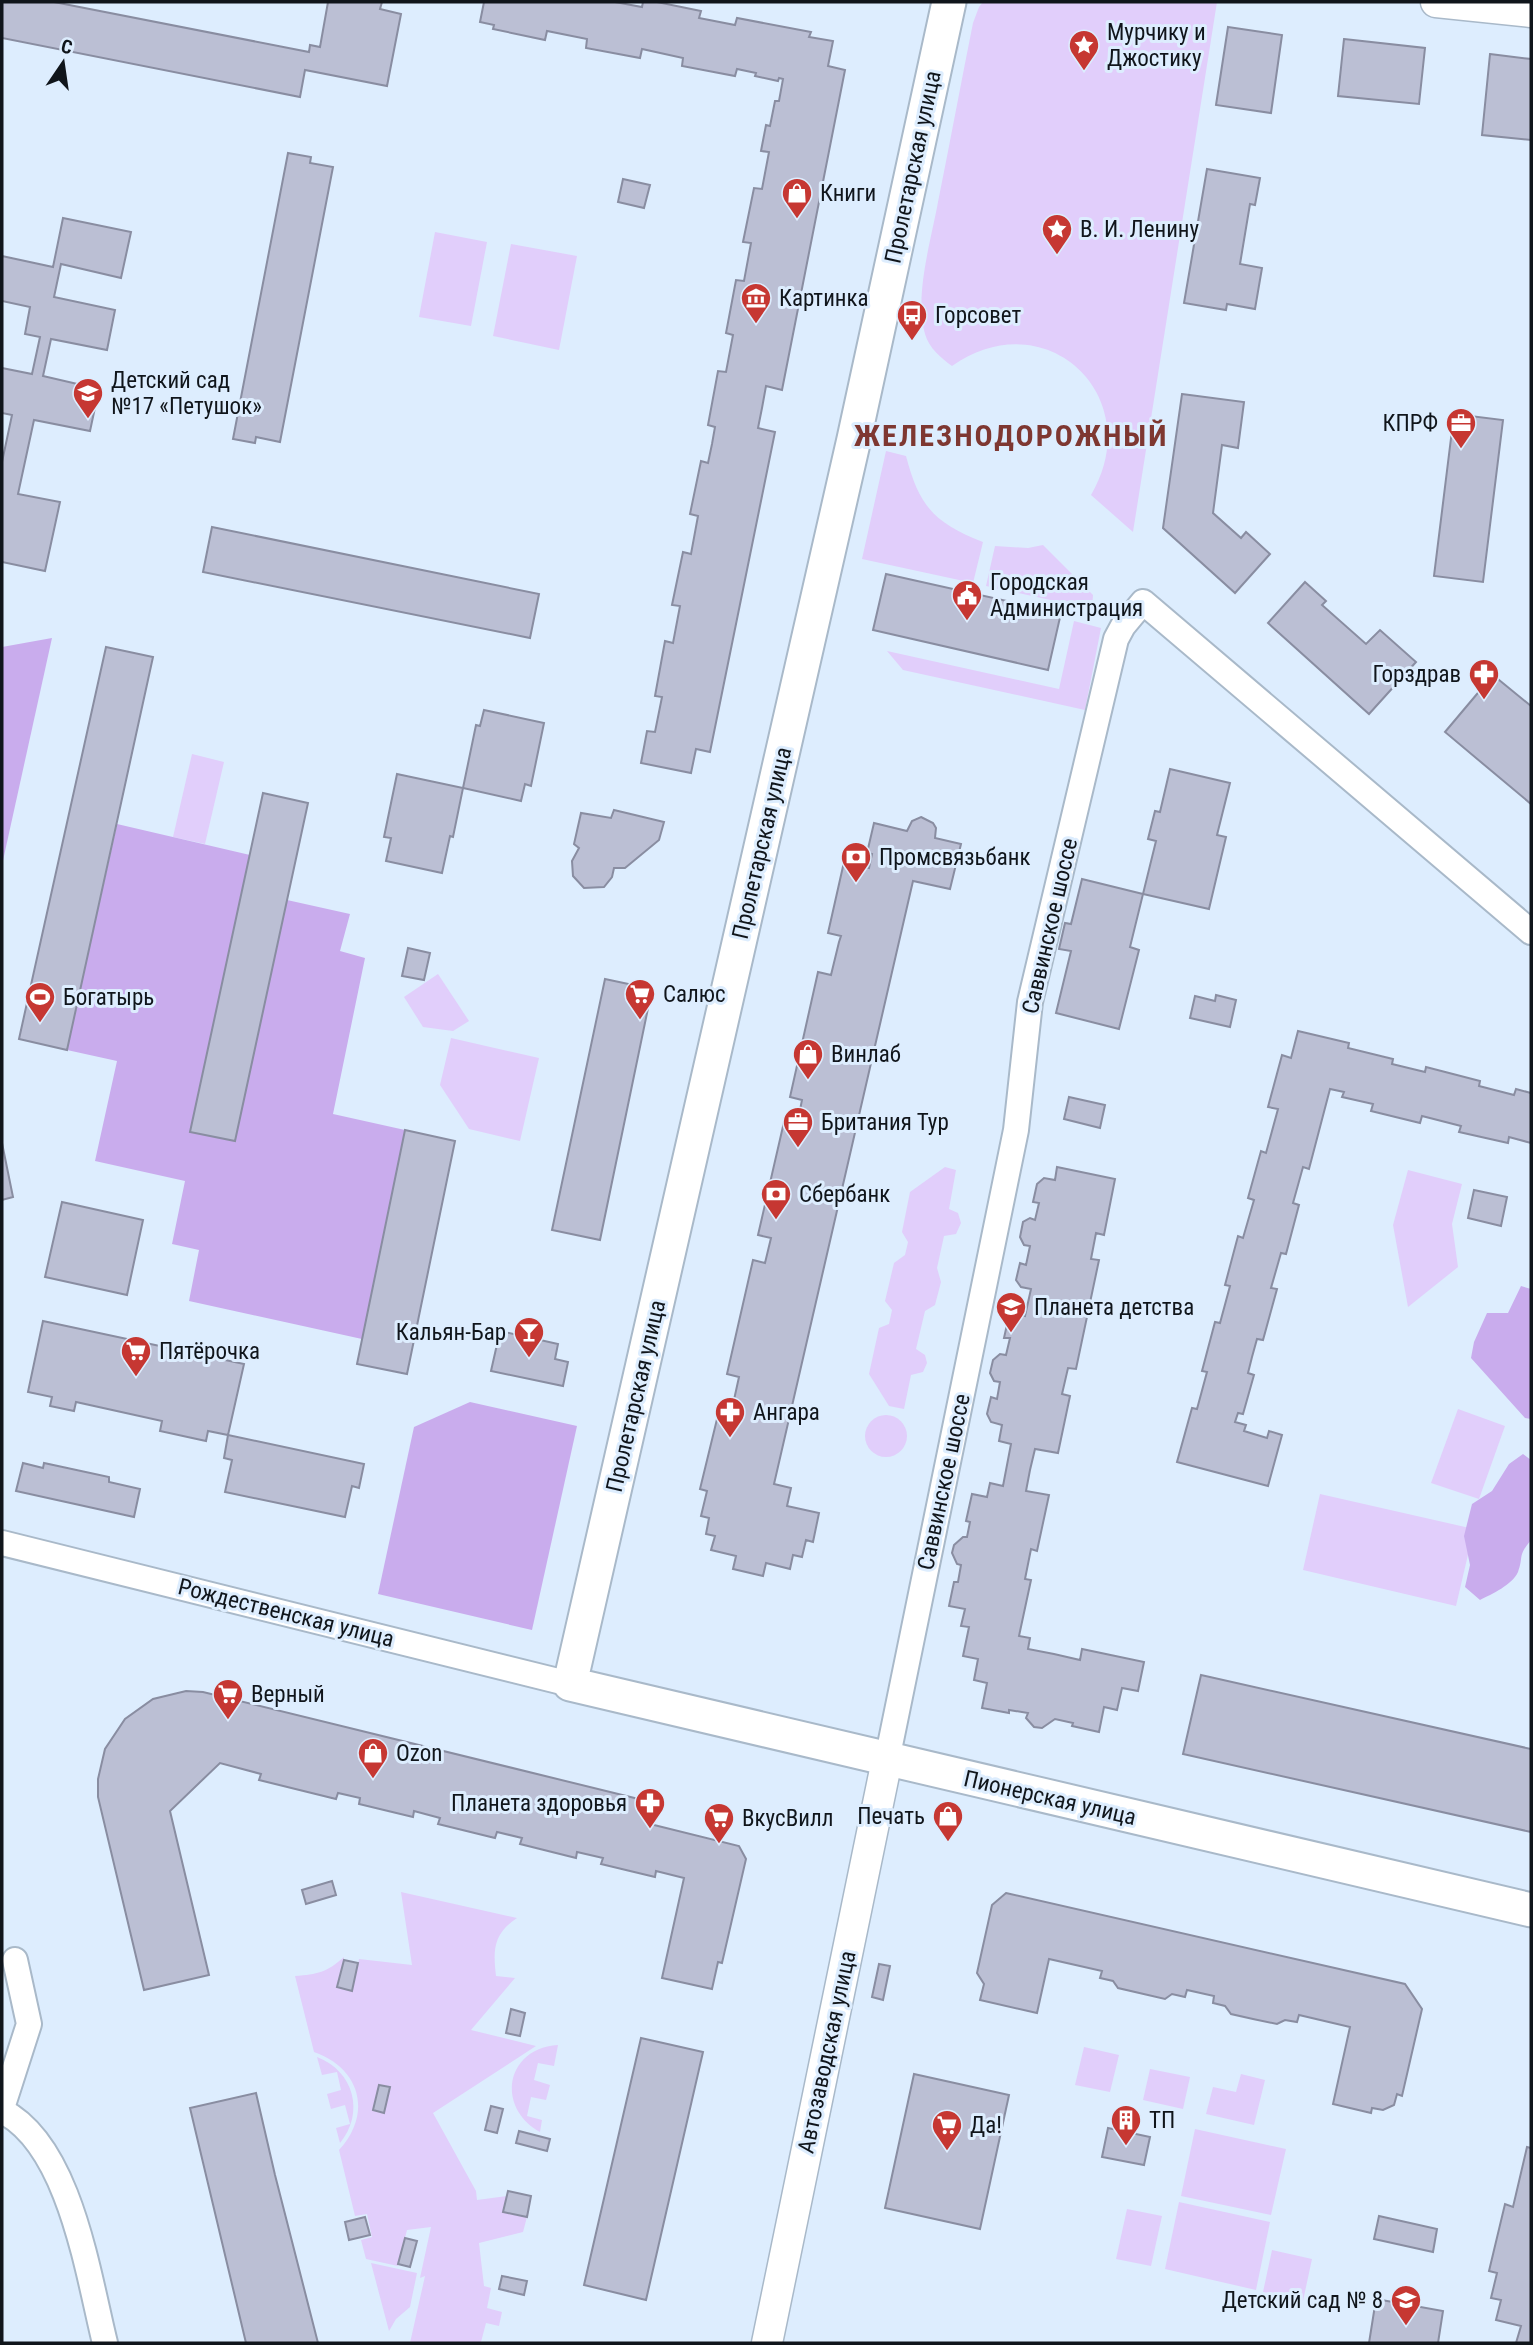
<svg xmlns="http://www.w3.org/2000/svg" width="1533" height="2345" font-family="'Roboto Condensed',sans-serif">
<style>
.green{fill:#e1cefb}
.forest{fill:#c9aced}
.building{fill:#bbbfd4;stroke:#898da1;stroke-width:2}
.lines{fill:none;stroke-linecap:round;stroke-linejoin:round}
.minor-casing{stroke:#a9b9c9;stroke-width:28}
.tertiary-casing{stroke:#a9b9c9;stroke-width:33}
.secondary-casing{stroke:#a9b9c9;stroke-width:37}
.minor{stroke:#fff;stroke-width:24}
.tertiary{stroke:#fff;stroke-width:30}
.secondary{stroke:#fff;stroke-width:33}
.labels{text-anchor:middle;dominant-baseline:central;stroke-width:6;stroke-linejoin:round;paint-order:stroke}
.poi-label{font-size:23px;fill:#10151b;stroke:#ddedfe;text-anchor:start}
.street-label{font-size:23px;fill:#10151b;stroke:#ddedfe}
.district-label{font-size:30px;font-weight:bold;letter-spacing:2px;fill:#7e3731;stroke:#ddedfe}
</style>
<rect width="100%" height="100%" fill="#ddedfe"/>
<!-- green -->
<g class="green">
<path d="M983,2H1217L1133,532L1091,495C1149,396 1045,300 952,366C941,358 929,348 925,334C914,296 931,241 938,202C950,142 961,83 973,23L979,7Z"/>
<polygon points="435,232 487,242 471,326 419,317"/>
<polygon points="511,244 577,256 559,350 493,336"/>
<path d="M886,451L906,456C919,506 934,523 983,542L973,583L862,559Z"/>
<polygon points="1043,545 1093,595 1092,609 986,586 995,546 1028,548"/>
<polygon points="1074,621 1101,628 1085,710 903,670 887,651 1059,689"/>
<polygon points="192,754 224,762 205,844 173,837"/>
<polygon points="438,974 469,1021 453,1031 423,1027 404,997"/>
<polygon points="451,1038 539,1058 520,1141 469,1129 440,1085"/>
<polygon points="945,1167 956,1170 949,1209 958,1213 961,1223 956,1234 944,1236 937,1268 941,1282 935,1305 925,1311 916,1349 925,1355 927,1363 923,1372 911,1375 904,1409 889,1406 869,1374 879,1328 889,1324 892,1310 885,1301 894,1263 905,1255 908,1242 902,1232 910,1192"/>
<polygon points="1408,1170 1462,1184 1452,1224 1458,1267 1408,1307 1393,1225"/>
<polygon points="1458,1409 1505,1426 1479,1499 1431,1483"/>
<circle cx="886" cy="1436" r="21"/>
<polygon points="1320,1494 1474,1529 1456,1606 1303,1570"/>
<path d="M401,1892L517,1918C493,1934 493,1950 496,1976L515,1978L471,2030L536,2046L433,2113L476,2191L477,2200L507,2196L504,2212L527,2217L523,2232L479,2243L484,2286L491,2288L487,2308L502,2312L499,2326L486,2323L481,2342L486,2343H410L425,2276L420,2278L431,2227L407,2230L398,2266L366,2259L361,2240L372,2237L367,2214L355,2216L339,2150C373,2113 360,2068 314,2052L295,1976C318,1974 326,1973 344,1957L338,1987L352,1990L359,1959L412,1965Z"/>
<path d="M558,2045L554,2066L538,2063L534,2080L550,2085L546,2100L531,2097L527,2116L542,2120L540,2132C495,2107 506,2048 558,2045Z"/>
<polygon points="1084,2047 1119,2055 1110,2092 1075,2085"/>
<path d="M317,2057C354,2071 365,2113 340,2143L336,2128L350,2124L345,2105L331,2109L327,2094L341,2090L337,2072L322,2075Z"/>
<polygon points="1150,2069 1190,2077 1183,2109 1143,2100"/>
<polygon points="1241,2074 1265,2080 1254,2125 1206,2114 1213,2087 1236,2092"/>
<polygon points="1195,2129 1286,2149 1271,2215 1181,2196"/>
<polygon points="1179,2202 1270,2222 1256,2290 1165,2269"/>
<polygon points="1127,2209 1162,2216 1151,2266 1116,2259"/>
<polygon points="1272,2250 1312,2259 1303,2301 1263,2292"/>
<polygon points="371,2263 417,2273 410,2307 396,2319 389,2331"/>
</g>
<!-- forest -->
<g class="forest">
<polygon points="52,638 2,865 2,647"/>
<polygon points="117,824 250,855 190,1132 235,1141 287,900 350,914 340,951 365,958 333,1114 405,1130 362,1339 189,1301 199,1250 172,1244 185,1181 95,1161 117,1061 67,1050"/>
<polygon points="1521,1286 1531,1289 1531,1419 1525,1418 1471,1358 1474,1342 1487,1313 1508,1313"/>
<polygon points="470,1402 577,1426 532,1630 378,1594 414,1427"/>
<path d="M1523,1454L1531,1460V1540C1517,1557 1524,1556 1518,1572C1512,1585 1492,1594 1480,1600L1465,1587L1470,1565L1464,1536L1472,1504L1492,1491L1509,1464Z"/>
</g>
<!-- building -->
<g class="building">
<polygon points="2,2 54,2 309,52 310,45 320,47 328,2 382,2 380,9 401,14 387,86 305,70 300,97 2,38"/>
<polygon points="484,2 615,2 642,7 643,2 657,2 701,11 699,18 735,25 737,18 811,32 809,37 833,41 828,66 845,70 782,390 766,386 762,408 758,428 775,432 710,752 696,749 691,773 641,763 647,731 655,732 662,697 655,696 665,641 673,643 680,606 672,605 683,552 691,554 698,516 690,514 701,461 708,463 712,444 715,427 708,425 718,371 726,372 733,335 726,333 736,280 744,281 751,243 743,242 754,188 762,189 769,152 761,151 766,125 770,126 775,101 779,101 783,79 779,78 778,81 755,76 756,73 737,69 735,76 682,66 683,58 642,49 640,58 586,48 587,39 547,31 545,40 493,29 494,25 480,22"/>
<polygon points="1228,27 1282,35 1271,113 1216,105"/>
<polygon points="1344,39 1425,48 1419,104 1338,96"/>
<polygon points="1490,54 1531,59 1531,140 1482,135"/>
<polygon points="288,153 311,157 310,163 333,167 280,442 256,437 255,443 233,439"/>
<polygon points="1207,169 1260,178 1255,205 1250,204 1240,264 1262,268 1255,309 1227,304 1226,310 1184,303"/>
<polygon points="623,179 650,185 644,208 618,202"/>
<polygon points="63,218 131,232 121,278 61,264 54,297 115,310 107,350 51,339 43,376 99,389 90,431 34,420 18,494 60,502 45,571 2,562 2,462 12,415 2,413 2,368 32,374 40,337 25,334 30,307 2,301 2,256 53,267"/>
<polygon points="1182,394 1244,402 1238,448 1222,445 1213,513 1241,538 1246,532 1270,554 1235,593 1163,528"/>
<polygon points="1454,414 1503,420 1483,582 1434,576"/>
<polygon points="212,527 539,594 530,638 203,572"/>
<polygon points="886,574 1061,613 1048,670 873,630"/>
<polygon points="1305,582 1326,601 1322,605 1366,644 1380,630 1416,662 1369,714 1268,623"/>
<polygon points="106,647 153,657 67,1050 19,1039"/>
<polygon points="1493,675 1531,706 1531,804 1445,732"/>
<polygon points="484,710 544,723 531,786 525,784 521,801 463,788 476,725 480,726"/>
<polygon points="1170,769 1230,783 1217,835 1226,837 1209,909 1143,894 1156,841 1148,839 1155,811 1160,812"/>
<polygon points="397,774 463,788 453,837 450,836 442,873 386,861 391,838 384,837"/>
<polygon points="263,793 308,803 235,1141 190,1132"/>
<polygon points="614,810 664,822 659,840 625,868 614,868 612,877 604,887 584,888 573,876 572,861 579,848 574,844 581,813 611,818"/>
<polygon points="921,817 933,823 936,828 935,838 961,844 950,889 913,881 774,1484 791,1488 787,1506 819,1513 813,1542 806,1540 802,1557 793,1555 790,1569 766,1563 763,1576 733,1569 736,1556 711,1550 715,1536 706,1534 709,1518 701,1516 707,1491 700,1489 718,1415 730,1418 739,1377 727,1374 753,1260 765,1263 771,1238 758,1235 784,1122 797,1125 802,1100 790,1097 818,972 831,975 839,942 841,936 828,933 844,862 869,868 872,854 867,853 874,823 907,831 912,821"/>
<polygon points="1082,879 1143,894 1130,947 1139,950 1119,1029 1056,1013 1071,951 1059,949 1065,923 1071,924"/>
<polygon points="408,948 430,953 424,980 402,976"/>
<polygon points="605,979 652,989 600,1240 552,1230"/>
<polygon points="1216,995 1236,1000 1230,1027 1190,1018 1195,996 1215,1001"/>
<polygon points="1298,1031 1349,1043 1348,1048 1393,1059 1392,1064 1425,1072 1426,1067 1480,1081 1479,1086 1514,1095 1516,1089 1531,1093 1531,1143 1509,1137 1508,1143 1459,1132 1461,1126 1422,1116 1420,1123 1371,1111 1373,1104 1342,1097 1344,1092 1330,1089 1309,1169 1303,1167 1293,1203 1299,1205 1286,1254 1281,1253 1271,1288 1277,1289 1263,1340 1257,1339 1252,1357 1248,1373 1254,1375 1243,1414 1238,1413 1235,1422 1246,1425 1244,1431 1267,1438 1269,1431 1282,1435 1268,1486 1177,1462 1192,1408 1197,1409 1207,1372 1202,1371 1215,1322 1220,1323 1230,1286 1225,1285 1238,1236 1243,1238 1254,1200 1248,1198 1261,1151 1266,1153 1278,1109 1268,1107 1282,1055 1291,1058"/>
<polygon points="1069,1097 1105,1105 1100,1128 1064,1119"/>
<polygon points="405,1130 455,1141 407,1374 357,1364"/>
<polygon points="2,1143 13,1197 2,1200"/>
<polygon points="1057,1167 1115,1179 1104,1235 1096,1233 1091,1259 1099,1260 1076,1369 1068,1368 1062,1394 1070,1396 1058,1453 1035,1449 1030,1470 1026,1491 1049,1495 1037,1551 1031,1549 1025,1579 1031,1580 1019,1636 1030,1638 1028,1649 1054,1654 1080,1660 1082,1649 1144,1662 1138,1691 1122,1688 1117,1710 1104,1707 1099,1732 1072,1726 1073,1723 1055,1719 1042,1728 1034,1727 1026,1718 1028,1713 1009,1710 1009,1713 982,1708 987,1683 974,1680 978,1659 963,1656 969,1627 961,1626 965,1609 949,1606 954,1582 958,1582 961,1565 957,1564 952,1553 954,1545 963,1537 967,1537 970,1522 966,1521 972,1494 987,1497 990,1483 1003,1486 1011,1444 999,1441 1002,1425 991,1422 987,1414 991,1397 997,1399 1000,1382 994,1381 990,1373 993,1360 1000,1354 1006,1355 1010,1338 1004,1338 1008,1320 1015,1314 1025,1316 1031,1289 1021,1287 1016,1280 1020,1263 1026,1265 1030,1246 1024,1245 1020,1237 1023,1222 1030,1218 1035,1220 1039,1203 1033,1202 1037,1184 1044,1178 1055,1180"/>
<polygon points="1474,1190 1507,1197 1501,1226 1468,1218"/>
<polygon points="62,1202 143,1220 127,1295 45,1277"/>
<polygon points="43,1321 244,1364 228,1435 208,1431 206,1441 160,1431 162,1421 76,1402 74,1411 50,1406 52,1397 28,1392"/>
<polygon points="500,1331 558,1344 555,1359 568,1362 563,1386 491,1371"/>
<polygon points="228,1435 364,1464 359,1488 352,1486 345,1517 225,1492 232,1460 224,1458"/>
<polygon points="23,1463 43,1468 44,1463 109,1477 109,1482 140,1489 134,1517 16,1491"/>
<polygon points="1201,1675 1531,1749 1531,1832 1183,1754"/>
<polygon points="186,1691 203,1692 655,1803 650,1824 739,1846 746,1859 722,1963 718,1962 712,1989 662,1978 684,1878 656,1871 655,1877 601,1864 603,1858 577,1852 576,1858 520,1844 522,1838 497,1832 495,1838 438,1824 440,1818 414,1811 413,1817 359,1804 360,1798 338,1793 336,1799 259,1780 261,1774 220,1763 170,1811 209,1975 144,1990 98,1797 98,1779 105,1749 125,1719 153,1699"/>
<polygon points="332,1881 336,1895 306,1904 302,1890"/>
<polygon points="1006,1893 1405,1984 1422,2009 1402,2096 1397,2094 1394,2105 1383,2110 1372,2108 1371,2113 1333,2104 1350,2027 1299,2015 1297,2022 1285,2020 1277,2024 1253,2019 1231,2014 1225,2006 1213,2003 1214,1996 1187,1990 1185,1997 1172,1994 1165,1999 1118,1988 1113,1981 1100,1978 1102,1971 1049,1959 1037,2013 980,2000 984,1984 977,1973 992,1905"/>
<polygon points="344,1960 358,1963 352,1991 337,1987"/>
<polygon points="879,1964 890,1966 883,2000 872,1997"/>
<polygon points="511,2009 525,2013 520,2036 506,2033"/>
<polygon points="641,2038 703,2052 646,2300 584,2285"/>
<polygon points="914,2074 1009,2095 980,2229 885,2208"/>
<polygon points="379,2085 390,2087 384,2113 373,2110"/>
<polygon points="256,2093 275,2175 318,2343 246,2343 190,2108"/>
<polygon points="491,2106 503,2109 497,2133 485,2130"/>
<polygon points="1108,2128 1150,2137 1144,2165 1102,2157"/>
<polygon points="519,2131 550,2139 547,2151 516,2143"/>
<polygon points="1527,2147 1531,2148 1531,2343 1516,2343 1521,2326 1496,2320 1501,2300 1491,2298 1497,2273 1489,2271 1505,2204 1513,2207"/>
<polygon points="508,2191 531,2196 527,2217 503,2212"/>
<polygon points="1379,2216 1437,2229 1433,2252 1374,2239"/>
<polygon points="365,2217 370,2235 349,2240 345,2222"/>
<polygon points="405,2238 417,2241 410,2267 398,2264"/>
<polygon points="502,2276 527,2281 524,2295 499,2289"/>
<polygon points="1376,2299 1443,2311 1438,2343 1369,2343"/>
</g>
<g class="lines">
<!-- minor casing -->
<g class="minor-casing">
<g id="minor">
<polyline points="2,1543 570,1684"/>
<polyline points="887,1760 1016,1130 1030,1002 1116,639 1123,626 1143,602 1531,932"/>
<polyline points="2,2108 29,2024 15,1960"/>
<path d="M2,2111C70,2145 88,2275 105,2343"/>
</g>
</g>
<!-- tertiary casing -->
<g class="tertiary-casing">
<g id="tertiary">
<polyline points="1436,2 1531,12"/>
<polyline points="767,2343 887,1760"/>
</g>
</g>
<!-- secondary casing -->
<g class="secondary-casing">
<polyline id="secondary" points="949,2 854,439 570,1684 1531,1910"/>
</g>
<!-- minor -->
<use href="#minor" class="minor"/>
<!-- tertiary -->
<use href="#tertiary" class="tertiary"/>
<!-- secondary -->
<use href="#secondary" class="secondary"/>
</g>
<!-- icons -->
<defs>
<g id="sight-pin" transform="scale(1.575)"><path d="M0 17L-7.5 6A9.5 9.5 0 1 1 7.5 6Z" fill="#c63732" stroke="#ddedfe"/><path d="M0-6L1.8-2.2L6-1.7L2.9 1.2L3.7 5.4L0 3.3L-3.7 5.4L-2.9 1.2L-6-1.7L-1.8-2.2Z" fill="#fff"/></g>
<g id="shop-pin" transform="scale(1.575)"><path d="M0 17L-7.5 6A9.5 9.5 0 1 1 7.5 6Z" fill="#c63732" stroke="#ddedfe"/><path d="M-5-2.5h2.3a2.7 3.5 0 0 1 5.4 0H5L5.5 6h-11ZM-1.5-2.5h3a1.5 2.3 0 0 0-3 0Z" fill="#fff"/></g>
<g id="museum-pin" transform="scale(1.575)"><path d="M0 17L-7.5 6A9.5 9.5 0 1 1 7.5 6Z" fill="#c63732" stroke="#ddedfe"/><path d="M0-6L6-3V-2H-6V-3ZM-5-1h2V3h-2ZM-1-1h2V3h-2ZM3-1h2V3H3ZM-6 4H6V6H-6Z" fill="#fff"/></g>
<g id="bus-pin" transform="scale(1.575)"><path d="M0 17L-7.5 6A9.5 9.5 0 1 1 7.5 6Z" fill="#c63732" stroke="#ddedfe"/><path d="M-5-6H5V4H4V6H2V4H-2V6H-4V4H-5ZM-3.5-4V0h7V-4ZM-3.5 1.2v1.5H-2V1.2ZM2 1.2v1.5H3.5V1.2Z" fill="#fff"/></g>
<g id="school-pin" transform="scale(1.575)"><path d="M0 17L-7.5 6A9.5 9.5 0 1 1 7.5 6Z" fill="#c63732" stroke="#ddedfe"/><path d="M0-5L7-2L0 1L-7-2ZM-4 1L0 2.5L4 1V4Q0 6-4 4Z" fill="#fff"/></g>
<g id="office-pin" transform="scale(1.575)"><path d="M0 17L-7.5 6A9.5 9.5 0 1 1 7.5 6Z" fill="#c63732" stroke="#ddedfe"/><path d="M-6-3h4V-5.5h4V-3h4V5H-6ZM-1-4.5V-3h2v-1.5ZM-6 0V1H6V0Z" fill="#fff"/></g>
<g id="civic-pin" transform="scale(1.575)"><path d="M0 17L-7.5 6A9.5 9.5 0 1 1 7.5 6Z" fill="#c63732" stroke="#ddedfe"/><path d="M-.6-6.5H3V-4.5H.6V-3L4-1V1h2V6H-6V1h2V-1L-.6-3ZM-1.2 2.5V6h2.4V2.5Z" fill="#fff"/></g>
<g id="pharmacy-pin" transform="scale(1.575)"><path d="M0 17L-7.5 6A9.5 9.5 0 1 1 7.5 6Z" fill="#c63732" stroke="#ddedfe"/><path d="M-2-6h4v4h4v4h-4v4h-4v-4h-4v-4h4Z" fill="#fff"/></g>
<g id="bank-pin" transform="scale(1.575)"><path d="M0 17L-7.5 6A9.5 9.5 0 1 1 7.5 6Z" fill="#c63732" stroke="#ddedfe"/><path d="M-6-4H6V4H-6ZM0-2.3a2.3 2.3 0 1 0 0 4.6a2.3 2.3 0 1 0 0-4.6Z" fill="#fff"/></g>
<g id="supermarket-pin" transform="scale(1.575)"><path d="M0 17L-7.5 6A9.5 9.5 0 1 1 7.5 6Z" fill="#c63732" stroke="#ddedfe"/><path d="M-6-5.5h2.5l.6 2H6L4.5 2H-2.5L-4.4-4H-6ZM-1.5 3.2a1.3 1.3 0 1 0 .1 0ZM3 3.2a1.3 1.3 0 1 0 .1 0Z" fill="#fff"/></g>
<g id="stadium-pin" transform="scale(1.575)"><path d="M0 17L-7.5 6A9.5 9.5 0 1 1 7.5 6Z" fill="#c63732" stroke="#ddedfe"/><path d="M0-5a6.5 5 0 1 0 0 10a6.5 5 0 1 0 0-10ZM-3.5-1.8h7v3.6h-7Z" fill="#fff"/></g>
<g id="bar-pin" transform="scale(1.575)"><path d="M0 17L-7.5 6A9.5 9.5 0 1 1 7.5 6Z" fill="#c63732" stroke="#ddedfe"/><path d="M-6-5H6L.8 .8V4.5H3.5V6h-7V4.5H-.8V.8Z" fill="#fff"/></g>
<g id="building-pin" transform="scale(1.575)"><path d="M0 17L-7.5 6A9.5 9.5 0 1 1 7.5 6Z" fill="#c63732" stroke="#ddedfe"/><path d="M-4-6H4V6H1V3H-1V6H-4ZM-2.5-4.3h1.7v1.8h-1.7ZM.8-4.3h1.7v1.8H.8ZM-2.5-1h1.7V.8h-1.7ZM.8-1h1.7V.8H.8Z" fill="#fff"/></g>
</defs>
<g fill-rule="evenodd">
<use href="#sight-pin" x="1084" y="45"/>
<use href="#shop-pin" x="797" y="193"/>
<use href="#sight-pin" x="1057" y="229"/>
<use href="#museum-pin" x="756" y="298"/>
<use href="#bus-pin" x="912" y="315"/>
<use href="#school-pin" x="88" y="393"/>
<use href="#office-pin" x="1461" y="423"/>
<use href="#civic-pin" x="967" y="595"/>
<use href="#pharmacy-pin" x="1484" y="674"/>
<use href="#bank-pin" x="856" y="857"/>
<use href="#supermarket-pin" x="640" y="994"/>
<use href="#stadium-pin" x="40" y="997"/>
<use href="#shop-pin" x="808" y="1054"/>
<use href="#office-pin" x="798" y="1122"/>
<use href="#bank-pin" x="776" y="1194"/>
<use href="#school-pin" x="1011" y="1307"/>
<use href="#bar-pin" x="529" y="1332"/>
<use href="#supermarket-pin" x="136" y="1351"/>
<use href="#pharmacy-pin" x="730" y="1412"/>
<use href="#supermarket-pin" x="228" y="1694"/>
<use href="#shop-pin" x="373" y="1753"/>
<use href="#pharmacy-pin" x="650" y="1803"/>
<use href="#shop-pin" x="948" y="1816"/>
<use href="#supermarket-pin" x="719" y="1818"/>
<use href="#building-pin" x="1126" y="2120"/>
<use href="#supermarket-pin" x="947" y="2125"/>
<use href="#school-pin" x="1406" y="2300"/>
</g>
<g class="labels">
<!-- poi labels -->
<g class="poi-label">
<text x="1107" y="32">Мурчику и<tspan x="1107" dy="26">Джостику</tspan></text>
<text x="820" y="193">Книги</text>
<text x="1080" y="229">В. И. Ленину</text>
<text x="779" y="298">Картинка</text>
<text x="935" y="315">Горсовет</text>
<text x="111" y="380">Детский сад<tspan x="111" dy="26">№17 «Петушок»</tspan></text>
<text x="1438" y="423" text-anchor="end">КПРФ</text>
<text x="990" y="582">Городская<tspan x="990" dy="26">Администрация</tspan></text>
<text x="1461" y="674" text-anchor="end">Горздрав</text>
<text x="879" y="857">Промсвязьбанк</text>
<text x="663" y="994">Салюс</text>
<text x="63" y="997">Богатырь</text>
<text x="831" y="1054">Винлаб</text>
<text x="821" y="1122">Британия Тур</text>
<text x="799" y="1194">Сбербанк</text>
<text x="1034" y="1307">Планета детства</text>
<text x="506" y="1332" text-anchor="end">Кальян-Бар</text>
<text x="159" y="1351">Пятёрочка</text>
<text x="753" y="1412">Ангара</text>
<text x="251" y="1694">Верный</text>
<text x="396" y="1753">Ozon</text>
<text x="627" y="1803" text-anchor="end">Планета здоровья</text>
<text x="925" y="1816" text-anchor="end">Печать</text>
<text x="742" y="1818">ВкусВилл</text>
<text x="1149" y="2120">ТП</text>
<text x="970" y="2125">Да!</text>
<text x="1383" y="2300" text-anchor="end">Детский сад № 8</text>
</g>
<!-- street labels -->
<g class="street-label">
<text transform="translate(913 167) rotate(-78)">Пролетарская улица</text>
<text transform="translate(762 843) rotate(-77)">Пролетарская улица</text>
<text transform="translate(1050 926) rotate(-77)">Саввинское шоссе</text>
<text transform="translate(636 1396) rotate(-77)">Пролетарская улица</text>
<text transform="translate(944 1482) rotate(-78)">Саввинское шоссе</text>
<text transform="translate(286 1613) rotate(14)">Рождественская улица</text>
<text transform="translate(1050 1798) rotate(13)">Пионерская улица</text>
<text transform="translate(827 2052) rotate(-78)">Автозаводская улица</text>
</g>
<!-- district labels -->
<g class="district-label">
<text x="1011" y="435">ЖЕЛЕЗНОДОРОЖНЫЙ</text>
</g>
</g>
<!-- border -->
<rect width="1533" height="2345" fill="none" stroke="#10151b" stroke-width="7"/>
<!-- north arrow -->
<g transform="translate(63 63) rotate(13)" stroke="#ddedfe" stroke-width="5" paint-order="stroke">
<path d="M0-5L12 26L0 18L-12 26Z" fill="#10151b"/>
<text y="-10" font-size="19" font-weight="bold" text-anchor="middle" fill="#10151b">С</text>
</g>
</svg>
